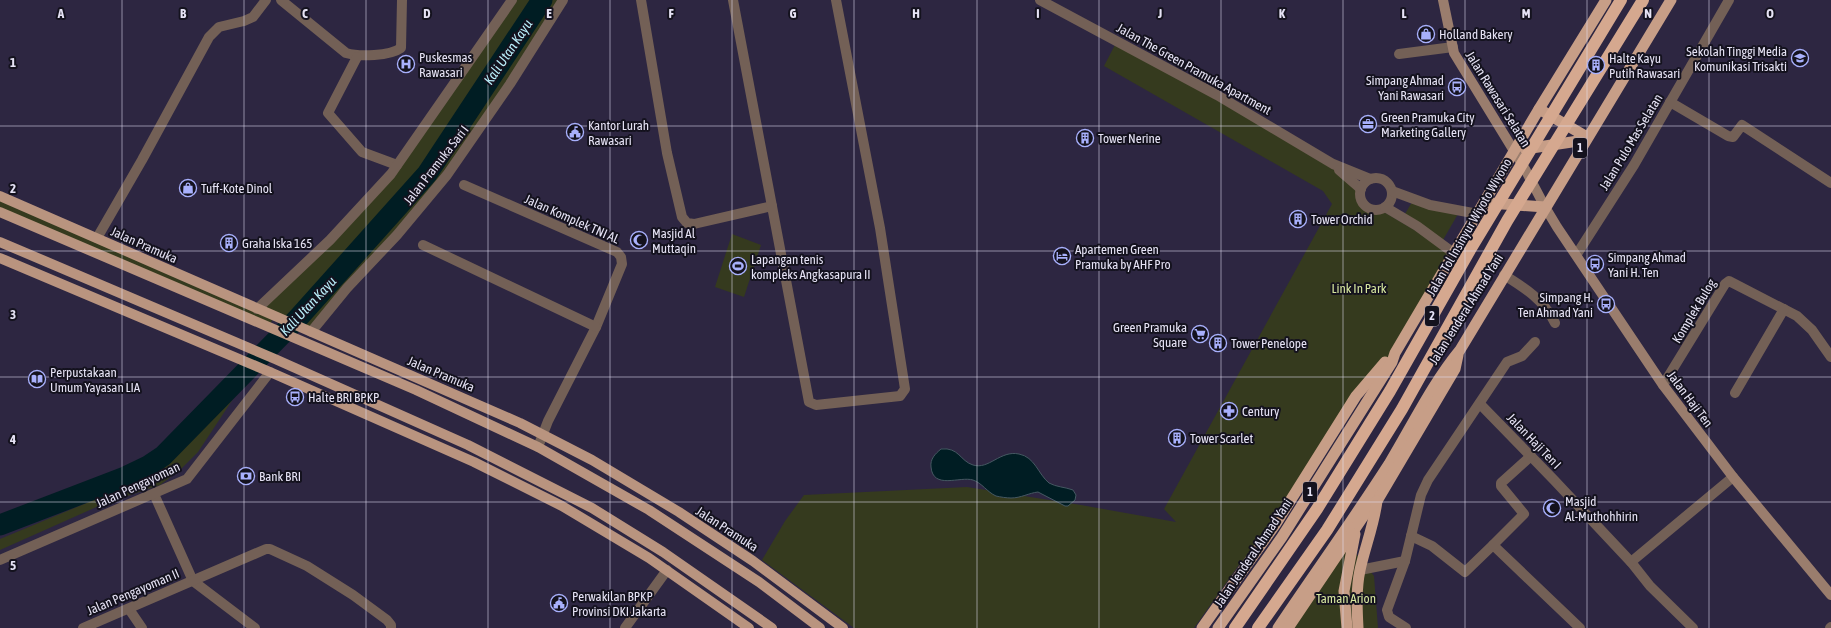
<svg xmlns="http://www.w3.org/2000/svg" width="1831" height="628" font-family="'Asap Condensed',sans-serif">
<style>
.green{fill:#353a1e}
.water{fill:#001d23;stroke:#455862}
.lines{fill:none;stroke-linecap:round;stroke-linejoin:round}
.river{stroke:#001d23;stroke-width:21}
.minor{stroke:#736056;stroke-width:10}
.tertiary{stroke:#736056;stroke-width:10}
.secondary{stroke:#9a7d6d;stroke-width:10}
.primary{stroke:#b9947f;stroke-width:10}
.trunk{stroke:#c79e87;stroke-width:11}
.motorway-bridge{stroke:#d5a88f;stroke-width:12}
.grid{fill:none;stroke:#e6e3f5;stroke-width:1;stroke-opacity:0.55}
.labels{text-anchor:middle;dominant-baseline:central;stroke-width:4;stroke-linejoin:round;paint-order:stroke}
.shield{fill:#14121e;stroke:#a7a4b4;stroke-width:1}
.shield-label{font-size:12px;font-weight:bold;fill:#e6e3f5}
.poi-label{font-size:13px;fill:#e6e3f5;stroke:#14121e;text-anchor:start}
.street-label{font-size:13px;fill:#e6e3f5;stroke:#14121e}
.park-label{font-size:13px;fill:#d6e69f;stroke:#14121e}
.water-label{font-size:14px;font-style:italic;fill:#baeffb;stroke:#14121e}
.grid-label{font-size:13px;text-anchor:middle;font-weight:bold;fill:#e6e3f5;stroke:#14121e;stroke-width:4;stroke-linejoin:round;paint-order:stroke}
</style>
<rect width="100%" height="100%" fill="#2d2641"/>
<!-- green -->
<g class="green">
<polygon points="511,0 563,0 447,176 311,329 273,316 270,327 0,212 0,196 257,309 375,191"/>
<polygon points="1117,41 1333,164 1369,203 1455,254 1395,353 1356,396 1246,565 1241,562 1194,628 854,628 762,560 785,521 804,495 967,487 1081,505 1176,522 1164,509 1332,204 1323,191 1104,66"/>
<polygon points="1412,202 1458,214 1443,240 1405,214"/>
<polygon points="732,234 761,245 744,297 715,287"/>
<polygon points="239,390 198,452 180,470 160,485 101,505 0,550 0,539 125,487 158,469 193,435 231,391"/>
<polygon points="1349,545 1374,576 1378,628 1289,628"/>
</g>
<!-- water -->
<path class="water" d="M941,449C959,447 960,461 973,465C989,470 1000,450 1019,454C1035,457 1038,474 1049,483C1056,487 1065,487 1073,490L1076,495L1075,500L1068,506H1065L1038,492C1029,493 1021,498 1011,498C1007,498 1000,497 996,496C987,492 982,483 973,480C960,476 933,490 931,467C930,459 935,454 941,449Z"/>
<g class="lines">
<!-- river -->
<polyline class="river" points="0,525 125,477 148,466 163,456 299,317 427,174 542,0"/>
<!-- minor -->
<g class="minor">
<path d="M281,0L346,53C359,57 390,56 401,48L402,0"/>
<polyline points="641,0 667,153 682,217 687,223 694,224 772,206"/>
<polyline points="733,0 809,402 816,405 900,396 905,389 880,228 836,0"/>
<polyline points="1040,0 1217,95 1333,164 1370,179"/>
<polyline points="1399,54 1453,47"/>
<polyline points="357,57 328,113 362,152 397,165"/>
<polyline points="1670,102 1728,136 1733,137 1742,125 1831,183"/>
<polyline points="1339,170 1361,189"/>
<circle cx="1376" cy="194" r="16"/>
<polyline points="464,185 617,252 621,257 622,264 596,327 548,421 538,447"/>
<polyline points="1392,191 1430,205 1478,214"/>
<polyline points="1385,207 1417,226 1455,254"/>
<polyline points="97,238 142,160 209,37 219,27 244,21 253,17 266,0"/>
<polyline points="423,245 596,327"/>
<path d="M1504,275C1525,288 1544,300 1555,323"/>
<polyline points="1663,385 1725,284 1729,281 1797,316 1812,330 1831,357"/>
<polyline points="1735,393 1784,309"/>
<polyline points="1480,404 1554,480 1631,562 1650,586 1693,628"/>
<polyline points="154,494 193,581 255,628"/>
<polyline points="1411,536 1432,546 1465,572 1493,545 1580,628"/>
<polyline points="1493,545 1524,514 1501,486 1501,483 1531,456"/>
<polyline points="0,560 187,479 270,372"/>
<polyline points="1631,562 1733,477"/>
<polyline points="1360,570 1405,561"/>
<polyline points="129,609 142,628"/>
<polyline points="83,628 266,549 270,549 307,566 353,595 387,620 391,625 391,628"/>
<polyline points="625,628 667,570"/>
<polyline points="1406,628 1389,617 1387,610 1405,561 1421,495 1428,480 1507,362 1522,356 1535,342"/>
<polyline points="1830,628 1831,627"/>
</g>
<!-- tertiary -->
<g class="tertiary">
<polyline points="1577,254 1634,165 1729,0"/>
<polyline points="257,309 330,240 391,174 512,0"/>
<polyline points="311,332 347,288 397,235 447,175 510,84 563,0"/>
</g>
<!-- secondary -->
<polyline class="secondary" points="1443,0 1454,53 1525,169 1545,207 1557,227 1663,385 1733,477 1831,595"/>
<!-- primary -->
<g class="primary">
<polyline points="0,196 520,423 592,460 679,512 753,561 843,628"/>
<polyline points="0,212 416,390 538,447 649,510 759,582 820,628"/>
<polyline points="0,242 275,359 468,445 592,508 663,552 772,628"/>
<polyline points="0,258 270,372 474,462 562,506 649,558 749,628"/>
</g>
<!-- trunk -->
<g class="trunk">
<polyline points="1539,109 1587,137"/>
<polyline points="1525,149 1585,140"/>
<polyline points="1490,203 1545,207"/>
<polyline points="1202,628 1275,525 1356,396 1385,362"/>
<polyline points="1218,628 1282,537 1392,362 1395,353 1539,109 1606,0"/>
<path d="M1278,628C1315,573 1353,520 1389,464C1412,426 1432,384 1460,350L1671,0"/>
<polyline points="1288,628 1367,511 1377,501 1455,369 1458,355"/>
<polyline points="1347,628 1344,591 1355,534"/>
<path d="M1358,628C1357,609 1356,589 1360,570C1365,547 1374,525 1377,501"/>
</g>
<!-- motorway-bridge -->
<g class="motorway-bridge">
<polyline points="1235,628 1317,509 1390,391 1470,250 1621,0"/>
<polyline points="1258,628 1327,530 1402,409 1507,221 1643,0"/>
</g>
</g>
<!-- grid -->
<path class="grid" d="M122,0V628M244,0V628M366,0V628M488,0V628M610,0V628M732,0V628M854,0V628M977,0V628M1099,0V628M1221,0V628M1343,0V628M1465,0V628M1587,0V628M1709,0V628M0,126H1831M0,251H1831M0,377H1831M0,502H1831"/>
<!-- icons -->
<defs>
<g id="shop-ring" transform="scale(0.9)"><circle r="9.5" fill="#14121e" stroke="#a8b0fc" stroke-width="1.5"/><path d="M-5-2.5h2.3a2.7 3.5 0 0 1 5.4 0H5L5.5 6h-11ZM-1.5-2.5h3a1.5 2.3 0 0 0-3 0Z" fill="#a8b0fc"/></g>
<g id="university-ring" transform="scale(0.9)"><circle r="9.5" fill="#14121e" stroke="#a8b0fc" stroke-width="1.5"/><path d="M0-5L7-2L0 1L-7-2ZM-4 1L0 2.5L4 1V4Q0 6-4 4Z" fill="#a8b0fc"/></g>
<g id="hospital-ring" transform="scale(0.9)"><circle r="9.5" fill="#14121e" stroke="#a8b0fc" stroke-width="1.5"/><path d="M-5-5h3v3.5h4V-5h3V5h-3V1.5h-4V5h-3Z" fill="#a8b0fc"/></g>
<g id="building-ring" transform="scale(0.9)"><circle r="9.5" fill="#14121e" stroke="#a8b0fc" stroke-width="1.5"/><path d="M-4-6H4V6H1V3H-1V6H-4ZM-2.5-4.3h1.7v1.8h-1.7ZM.8-4.3h1.7v1.8H.8ZM-2.5-1h1.7V.8h-1.7ZM.8-1h1.7V.8H.8Z" fill="#a8b0fc"/></g>
<g id="bus-ring" transform="scale(0.9)"><circle r="9.5" fill="#14121e" stroke="#a8b0fc" stroke-width="1.5"/><path d="M-5-6H5V4H4V6H2V4H-2V6H-4V4H-5ZM-3.5-4V0h7V-4ZM-3.5 1.2v1.5H-2V1.2ZM2 1.2v1.5H3.5V1.2Z" fill="#a8b0fc"/></g>
<g id="office-ring" transform="scale(0.9)"><circle r="9.5" fill="#14121e" stroke="#a8b0fc" stroke-width="1.5"/><path d="M-6-3h4V-5.5h4V-3h4V5H-6ZM-1-4.5V-3h2v-1.5ZM-6 0V1H6V0Z" fill="#a8b0fc"/></g>
<g id="civic-ring" transform="scale(0.9)"><circle r="9.5" fill="#14121e" stroke="#a8b0fc" stroke-width="1.5"/><path d="M-.6-6.5H3V-4.5H.6V-3L4-1V1h2V6H-6V1h2V-1L-.6-3ZM-1.2 2.5V6h2.4V2.5Z" fill="#a8b0fc"/></g>
<g id="mosque-ring" transform="scale(0.9)"><circle r="9.5" fill="#14121e" stroke="#a8b0fc" stroke-width="1.5"/><path d="M3.5-4.9A6 6 0 1 0 3.5 4.9A5 5 0 1 1 3.5-4.9Z" fill="#a8b0fc"/></g>
<g id="hotel-ring" transform="scale(0.9)"><circle r="9.5" fill="#14121e" stroke="#a8b0fc" stroke-width="1.5"/><path d="M-6-4.5h1.5V1H6V5H4.5V3h-9V5H-6ZM-4 0a1.8 1.8 0 1 1 3.6 0ZM.5 0V-2.5h3Q6-2.5 6 0Z" fill="#a8b0fc"/></g>
<g id="stadium-ring" transform="scale(0.9)"><circle r="9.5" fill="#14121e" stroke="#a8b0fc" stroke-width="1.5"/><path d="M0-5a6.5 5 0 1 0 0 10a6.5 5 0 1 0 0-10ZM-3.5-1.8h7v3.6h-7Z" fill="#a8b0fc"/></g>
<g id="supermarket-ring" transform="scale(0.9)"><circle r="9.5" fill="#14121e" stroke="#a8b0fc" stroke-width="1.5"/><path d="M-6-5.5h2.5l.6 2H6L4.5 2H-2.5L-4.4-4H-6ZM-1.5 3.2a1.3 1.3 0 1 0 .1 0ZM3 3.2a1.3 1.3 0 1 0 .1 0Z" fill="#a8b0fc"/></g>
<g id="library-ring" transform="scale(0.9)"><circle r="9.5" fill="#14121e" stroke="#a8b0fc" stroke-width="1.5"/><path d="M-6-4Q-3-5.5-.7-3.5V5Q-3 3-6 4ZM6-4Q3-5.5 .7-3.5V5Q3 3 6 4Z" fill="#a8b0fc"/></g>
<g id="pharmacy-ring" transform="scale(0.9)"><circle r="9.5" fill="#14121e" stroke="#a8b0fc" stroke-width="1.5"/><path d="M-2-6h4v4h4v4h-4v4h-4v-4h-4v-4h4Z" fill="#a8b0fc"/></g>
<g id="bank-ring" transform="scale(0.9)"><circle r="9.5" fill="#14121e" stroke="#a8b0fc" stroke-width="1.5"/><path d="M-6-4H6V4H-6ZM0-2.3a2.3 2.3 0 1 0 0 4.6a2.3 2.3 0 1 0 0-4.6Z" fill="#a8b0fc"/></g>
</defs>
<g fill-rule="evenodd">
<use href="#shop-ring" x="1426" y="34"/>
<use href="#university-ring" x="1800" y="58"/>
<use href="#hospital-ring" x="406" y="64"/>
<use href="#building-ring" x="1596" y="65"/>
<use href="#bus-ring" x="1457" y="87"/>
<use href="#office-ring" x="1368" y="124"/>
<use href="#civic-ring" x="575" y="132"/>
<use href="#building-ring" x="1085" y="138"/>
<use href="#shop-ring" x="188" y="188"/>
<use href="#building-ring" x="1298" y="219"/>
<use href="#mosque-ring" x="639" y="240"/>
<use href="#building-ring" x="229" y="243"/>
<use href="#hotel-ring" x="1062" y="256"/>
<use href="#bus-ring" x="1595" y="264"/>
<use href="#stadium-ring" x="738" y="266"/>
<use href="#bus-ring" x="1606" y="304"/>
<use href="#supermarket-ring" x="1200" y="334"/>
<use href="#building-ring" x="1218" y="343"/>
<use href="#library-ring" x="37" y="379"/>
<use href="#bus-ring" x="295" y="397"/>
<use href="#pharmacy-ring" x="1229" y="411"/>
<use href="#building-ring" x="1177" y="438"/>
<use href="#bank-ring" x="246" y="476"/>
<use href="#mosque-ring" x="1552" y="508"/>
<use href="#civic-ring" x="559" y="603"/>
</g>
<g class="labels">
<!-- shield labels -->
<g class="shield">
<rect x="1573" y="138" width="14" height="20" rx="3"/>
<rect x="1425" y="306" width="14" height="20" rx="3"/>
<rect x="1303" y="482" width="14" height="20" rx="3"/>
</g>
<g class="shield-label">
<text x="1580" y="148">1</text>
<text x="1432" y="316">2</text>
<text x="1310" y="492">1</text>
</g>
<!-- poi labels -->
<g class="poi-label">
<text x="1439" y="34">Holland Bakery</text>
<text x="1787" y="51" text-anchor="end">Sekolah Tinggi Media<tspan x="1787" dy="15">Komunikasi Trisakti</tspan></text>
<text x="419" y="57">Puskesmas<tspan x="419" dy="15">Rawasari</tspan></text>
<text x="1609" y="58">Halte Kayu<tspan x="1609" dy="15">Putih Rawasari</tspan></text>
<text x="1444" y="80" text-anchor="end">Simpang Ahmad<tspan x="1444" dy="15">Yani Rawasari</tspan></text>
<text x="1381" y="117">Green Pramuka City<tspan x="1381" dy="15">Marketing Gallery</tspan></text>
<text x="588" y="125">Kantor Lurah<tspan x="588" dy="15">Rawasari</tspan></text>
<text x="1098" y="138">Tower Nerine</text>
<text x="201" y="188">Tuff-Kote Dinol</text>
<text x="1311" y="219">Tower Orchid</text>
<text x="652" y="233">Masjid Al<tspan x="652" dy="15">Muttaqin</tspan></text>
<text x="242" y="243">Graha Iska 165</text>
<text x="1075" y="249">Apartemen Green<tspan x="1075" dy="15">Pramuka by AHF Pro</tspan></text>
<text x="1608" y="257">Simpang Ahmad<tspan x="1608" dy="15">Yani H. Ten</tspan></text>
<text x="751" y="259">Lapangan tenis<tspan x="751" dy="15">kompleks Angkasapura II</tspan></text>
<text x="1593" y="297" text-anchor="end">Simpang H.<tspan x="1593" dy="15">Ten Ahmad Yani</tspan></text>
<text x="1187" y="327" text-anchor="end">Green Pramuka<tspan x="1187" dy="15">Square</tspan></text>
<text x="1231" y="343">Tower Penelope</text>
<text x="50" y="372">Perpustakaan<tspan x="50" dy="15">Umum Yayasan LIA</tspan></text>
<text x="308" y="397">Halte BRI BPKP</text>
<text x="1242" y="411">Century</text>
<text x="1190" y="438">Tower Scarlet</text>
<text x="259" y="476">Bank BRI</text>
<text x="1565" y="501">Masjid<tspan x="1565" dy="15">Al-Muthohhirin</tspan></text>
<text x="572" y="596">Perwakilan BPKP<tspan x="572" dy="15">Provinsi DKI Jakarta</tspan></text>
</g>
<!-- street labels -->
<g class="street-label">
<text transform="translate(1194 69) rotate(29)">Jalan The Green Pramuka Apartment</text>
<text transform="translate(1498 99) rotate(58)">Jalan Rawasari Selatan</text>
<text transform="translate(1631 142) rotate(-59)">Jalan Pulo Mas Selatan</text>
<text transform="translate(436 165) rotate(-52)">Jalan Pramuka Sari I</text>
<text transform="translate(572 219) rotate(24)">Jalan Komplek TNI AL</text>
<text transform="translate(1469 227) rotate(-60)">Jalan Tol Insinyur Wiyoto Wiyono</text>
<text transform="translate(144 245) rotate(24)">Jalan Pramuka</text>
<text transform="translate(1466 309) rotate(-58)">Jalan Jenderal Ahmad Yani</text>
<text transform="translate(1694 311) rotate(-59)">Komplek Bulog</text>
<text transform="translate(441 374) rotate(23)">Jalan Pramuka</text>
<text transform="translate(1690 399) rotate(53)">Jalan Haji Ten</text>
<text transform="translate(1534 441) rotate(46)">Jalan Haji Ten I</text>
<text transform="translate(138 485) rotate(-25)">Jalan Pengayoman</text>
<text transform="translate(727 529) rotate(33)">Jalan Pramuka</text>
<text transform="translate(1253 553) rotate(-56)">Jalan Jenderal Ahmad Yani</text>
<text transform="translate(133 592) rotate(-23)">Jalan Pengayoman II</text>
</g>
<!-- park labels -->
<g class="park-label">
<text x="1359" y="288">Link In Park</text>
<text x="1346" y="598">Taman Arion</text>
</g>
<!-- water labels -->
<g class="water-label">
<text transform="translate(508 52) rotate(-56)">Kali Utan Kayu</text>
<text transform="translate(308 306) rotate(-47)">Kali Utan Kayu</text>
</g>
</g>
<g class="grid-label">
<text x="61" y="18">A</text>
<text x="183" y="18">B</text>
<text x="305" y="18">C</text>
<text x="427" y="18">D</text>
<text x="549" y="18">E</text>
<text x="671" y="18">F</text>
<text x="793" y="18">G</text>
<text x="916" y="18">H</text>
<text x="1038" y="18">I</text>
<text x="1160" y="18">J</text>
<text x="1282" y="18">K</text>
<text x="1404" y="18">L</text>
<text x="1526" y="18">M</text>
<text x="1648" y="18">N</text>
<text x="1770" y="18">O</text>
<text x="13" y="67">1</text>
<text x="13" y="193">2</text>
<text x="13" y="319">3</text>
<text x="13" y="444">4</text>
<text x="13" y="570">5</text>
</g>
</svg>
